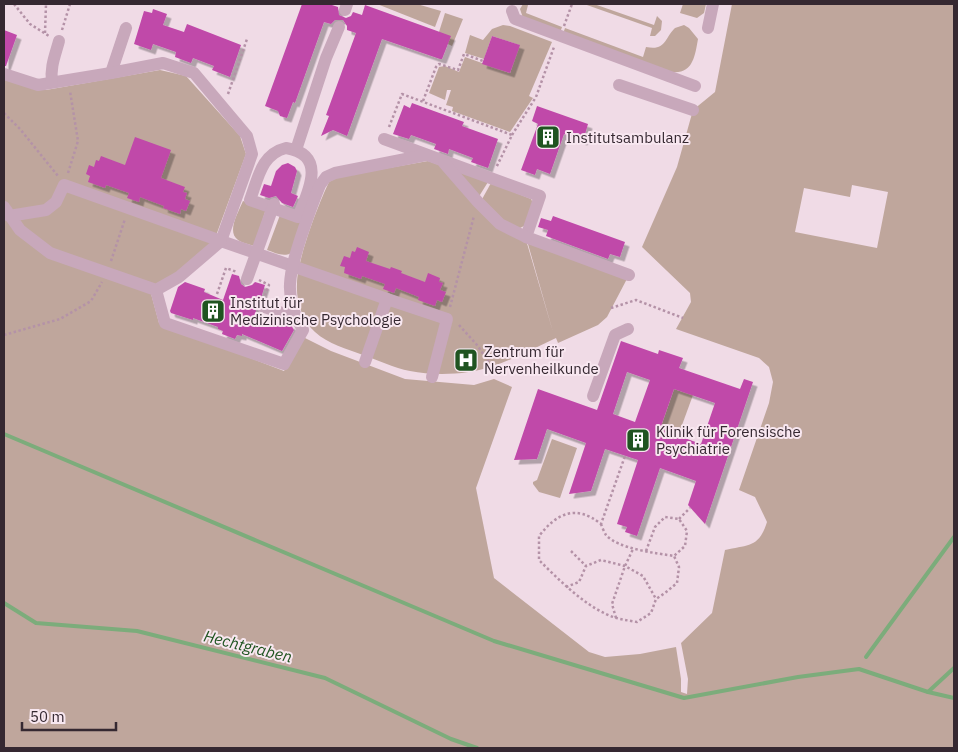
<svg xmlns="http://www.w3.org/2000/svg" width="958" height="752" font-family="'IBM Plex Sans',sans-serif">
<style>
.green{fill:#bfa69c;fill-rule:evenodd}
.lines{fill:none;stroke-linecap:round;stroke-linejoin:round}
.stream{stroke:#7cac7b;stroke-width:4}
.building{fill:#c049a9;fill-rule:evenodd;filter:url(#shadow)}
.path{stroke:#b492a7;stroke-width:2.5;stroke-dasharray:2.5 2.5;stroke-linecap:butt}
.minor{stroke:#c8a8bb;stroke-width:12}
.labels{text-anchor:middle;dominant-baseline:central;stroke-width:4;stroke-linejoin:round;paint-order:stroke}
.poi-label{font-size:15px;fill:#352831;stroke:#f8e7f0;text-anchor:start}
.water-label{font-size:16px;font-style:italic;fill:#1f5420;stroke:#f8e7f0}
</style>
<defs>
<filter id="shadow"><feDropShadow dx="4.5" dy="4.5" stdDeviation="0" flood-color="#0004"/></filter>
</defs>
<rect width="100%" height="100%" fill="#f0dbe6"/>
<!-- green -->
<g class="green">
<polygon points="377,4 417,4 441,11 435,27"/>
<polygon points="523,4 528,5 526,13 562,27 560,33 523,18 520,9"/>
<polygon points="584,4 594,4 654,25 657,16 662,21 661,30 655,36 650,36 652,28"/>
<polygon points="683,4 706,4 704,13 697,18 680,13"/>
<path d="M732,4L954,5V748H4V77L46,90L160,70L186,76L240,136L246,154L214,241L172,277L150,290L159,323L284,371L303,337L331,351L405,379L474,385L494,379L512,387L476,488L494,578L589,652L605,657L640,654L676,647L681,679V692L687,694L688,679L681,643L712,613L725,550C748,545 759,548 767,522L755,497L739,490L769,403L773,382L769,367L759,358L676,329L691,302L690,293L642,247L677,167L693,110L715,92ZM852,185L888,192L877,248L795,232L804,188L850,197Z"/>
<polygon points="445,13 463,19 452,46 446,43 439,32"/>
<polygon points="503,25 510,26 552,42 529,96 533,98 510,132 452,111 453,107 446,105 451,90 447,90 445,100 429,93 439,67 445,66 459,72 465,57 510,73 519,45 492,36 484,59 465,53 470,35 483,40 492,29"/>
<path d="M684,25L689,28L698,39C695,56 693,74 672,72L563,34L565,28L643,57L646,47C666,51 664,39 675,28Z"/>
<path d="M428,161L442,166L526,240L553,332L526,237L629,275L607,317L598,325L558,343L556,338C535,348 514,359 493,366C468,375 435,376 410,371C394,368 378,360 363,355C347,349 328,344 315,332C302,320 296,301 297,284C297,260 318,205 329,182L338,177Z"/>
<polygon points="454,169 488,182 478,198"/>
<polygon points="491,183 531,199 533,203 524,226 520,228 502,224 481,201"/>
<path d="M243,201L266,209L254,246C249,244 242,243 238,240C226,232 239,211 243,201Z"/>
<path d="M280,215L303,223L293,252C284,258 276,253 267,250Z"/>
<polygon points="674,389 693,395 678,436 660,429"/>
<polygon points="552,439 577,448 560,498 539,492 533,484 533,482 537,480"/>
</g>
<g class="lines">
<!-- stream -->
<g class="stream">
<polyline points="4,434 494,641 684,698 798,677 859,669 928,692 954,698"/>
<polyline points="4,603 36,623 137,631 325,678 451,739 477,748"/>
<polyline points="866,657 954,537"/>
<polyline points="928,692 954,668"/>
</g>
</g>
<!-- building -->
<g class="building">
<polygon points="302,4 329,4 338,7 339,15 346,18 351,16 353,12 362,15 365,5 451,36 442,59 440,59 382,39 347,136 333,130 321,136 329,116 326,115 356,33 347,30 347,26 343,20 335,20 331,24 324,22 295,103 293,102 287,118 280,116 278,111 265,106"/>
<polygon points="153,9 167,14 163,25 184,32 187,24 241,45 230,77 212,70 214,66 193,58 191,63 175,57 176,52 153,44 151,50 134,44 144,11 152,13"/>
<polygon points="4,30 17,35 6,66 4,66"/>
<polygon points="492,36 520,45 510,73 482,64"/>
<polygon points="412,103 464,122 462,126 498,139 488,168 471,162 473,158 449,149 448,154 434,149 436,144 411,135 409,139 393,134 404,105 410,108"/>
<polygon points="537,106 588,124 583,141 564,134 550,174 537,169 535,175 521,170 538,124 532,121"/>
<polygon points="135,137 171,150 161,178 185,187 183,192 187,193 185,199 190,201 186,211 181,209 180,214 163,208 164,206 140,197 139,202 127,198 129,193 106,185 105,188 88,182 90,176 86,174 89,165 94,167 96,160 99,161 101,156 125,165"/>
<polygon points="288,163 295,167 297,171 291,193 298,196 293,207 282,203 276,196 269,198 260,195 264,184 271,186 276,171 282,165"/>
<polygon points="553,216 625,242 620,257 610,254 608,259 546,236 548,230 538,227 541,218 551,221"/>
<polygon points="357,247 369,252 366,261 390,269 391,267 402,271 401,273 425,282 428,273 440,278 439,282 443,283 440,290 446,292 442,302 437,300 435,306 418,300 419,297 396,288 394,293 383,289 385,284 362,276 361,279 344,273 345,267 340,266 344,256 350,258 352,251 355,252"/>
<polygon points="232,274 239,276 241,284 245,287 252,285 255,282 265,285 261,298 254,304 256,311 253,320 273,327 276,319 291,325 294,330 282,351 242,334 242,336 237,335 235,339 222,334 223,331 218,329 218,327 193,318 193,320 171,313 170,311 178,287 185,282 205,289 204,292 223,300"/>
<path d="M621,341L658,354L659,350L683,358L679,368L740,389L744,379L753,382L705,524L688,505L696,481L660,468L637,536L625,532L627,527L617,524L638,460L605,449L591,491L569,494L586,443L547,429L537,459L514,460L538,389L597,410ZM627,372L650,380L635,422L613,414ZM674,389L715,403L701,444L660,429Z"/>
</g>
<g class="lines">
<!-- path -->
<g class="path">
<polyline points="14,4 30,24 49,36"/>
<polyline points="564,26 572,4"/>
<polyline points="62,30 70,4"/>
<polyline points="45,33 46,4"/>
<polyline points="228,94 247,39"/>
<polyline points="423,101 436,67 439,64 458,70 464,54 483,61"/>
<polyline points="4,113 20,129 58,176"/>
<polyline points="389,127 402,94 512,135 496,168"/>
<polyline points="512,135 536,97 554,47"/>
<polyline points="68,173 78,141 70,91"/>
<polyline points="111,261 125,219"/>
<polyline points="259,280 269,285 265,295"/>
<polyline points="217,294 226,268 237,272"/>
<polyline points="450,307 474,216"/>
<polyline points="611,308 636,300 683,318"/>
<polyline points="459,325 477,345 495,371"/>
<polyline points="4,335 60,319 91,301 102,282"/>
<polyline points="679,519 690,508"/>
<path d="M601,524C602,527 604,532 606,535C618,549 656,553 674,556L679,567L677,583L665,593L656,599L651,613L637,622C626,620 616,619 606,614C582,603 558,579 539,560V536C557,513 576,504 601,524L625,456"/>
<polyline points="571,551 586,566"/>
<polyline points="646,551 655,527 665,517 679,519 687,531 685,546 674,556"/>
<polyline points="566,587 579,582 586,566 601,560 625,566 643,576 656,599"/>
<polyline points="616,618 612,604 625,566 633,549"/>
</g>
<!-- minor -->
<g class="minor">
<polyline points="345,10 347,4"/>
<polyline points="512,11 515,19 695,86"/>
<polyline points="708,28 713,4"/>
<polyline points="111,73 126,28"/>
<polyline points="4,74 38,85 111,73 163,63 194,73 247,136 252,154 221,241 387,299"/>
<path d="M52,82C50,67 55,56 59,41"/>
<polyline points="619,85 693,110"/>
<polyline points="384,139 540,196 526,237 629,275"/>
<path d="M286,148C328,155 308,192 298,217L250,200C258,179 261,154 286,148Z"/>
<polyline points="296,150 326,58 339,27"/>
<polyline points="444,163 478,202 500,224 526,237"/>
<polyline points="4,207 20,230 50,253 156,290 179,277 221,241 64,185 56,202 46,210 9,216"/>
<polyline points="247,279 274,204"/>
<path d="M156,290L165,323L284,364L303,330C282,297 290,271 301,237C307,219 313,202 320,185L326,177L335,173L426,155"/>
<polyline points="262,306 296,318"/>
<polyline points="365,362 387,299 447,319 432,377"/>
<polyline points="593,396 615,335 628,329"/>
</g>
</g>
<!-- icons -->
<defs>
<g id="building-square" transform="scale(1.25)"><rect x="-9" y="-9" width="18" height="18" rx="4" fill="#1f5420" stroke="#f8e7f0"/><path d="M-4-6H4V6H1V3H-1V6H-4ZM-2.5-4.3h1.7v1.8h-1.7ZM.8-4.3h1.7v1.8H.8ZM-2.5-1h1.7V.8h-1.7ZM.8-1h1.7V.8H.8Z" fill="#fff"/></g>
<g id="hospital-square" transform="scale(1.25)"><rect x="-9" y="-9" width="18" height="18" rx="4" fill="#1f5420" stroke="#f8e7f0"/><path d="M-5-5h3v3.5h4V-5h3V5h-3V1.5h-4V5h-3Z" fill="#fff"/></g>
</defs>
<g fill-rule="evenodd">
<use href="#building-square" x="548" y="137"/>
<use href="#building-square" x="213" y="311"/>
<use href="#hospital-square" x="466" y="360"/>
<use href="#building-square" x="638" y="440"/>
</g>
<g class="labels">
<!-- poi labels -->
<g class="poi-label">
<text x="566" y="137">Institutsambulanz</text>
<text x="230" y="302">Institut für<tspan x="230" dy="17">Medizinische Psychologie</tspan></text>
<text x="484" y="351">Zentrum für<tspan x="484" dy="17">Nervenheilkunde</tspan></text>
<text x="656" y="431">Klinik für Forensische<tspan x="656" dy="17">Psychiatrie</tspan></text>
</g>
<!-- water labels -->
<g class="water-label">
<text transform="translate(248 646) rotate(14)">Hechtgraben</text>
</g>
</g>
<!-- border -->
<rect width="958" height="752" fill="none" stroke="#352831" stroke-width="10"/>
<!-- scale -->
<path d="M22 722v8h94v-8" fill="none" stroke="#352831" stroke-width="2.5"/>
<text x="30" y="722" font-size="15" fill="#352831" stroke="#f8e7f0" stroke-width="4" paint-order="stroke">50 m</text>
</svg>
